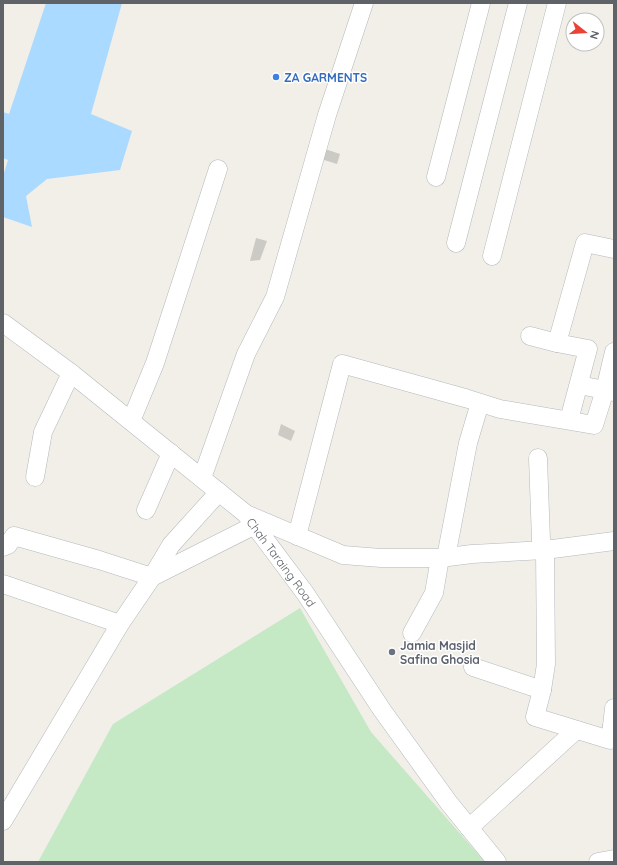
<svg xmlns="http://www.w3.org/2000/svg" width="617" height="865" font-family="Quicksand,sans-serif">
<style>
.green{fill:#c5e8c5}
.water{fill:#aadaff}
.building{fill:#cccac5}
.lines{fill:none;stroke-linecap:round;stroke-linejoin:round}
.street-casing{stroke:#b5b8bc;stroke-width:19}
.street{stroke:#fff;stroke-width:18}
.shop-dot{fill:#3f7fe0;stroke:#fff;stroke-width:1.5}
.worship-dot{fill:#6b7280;stroke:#fff;stroke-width:1.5}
.labels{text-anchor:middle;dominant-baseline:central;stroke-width:3;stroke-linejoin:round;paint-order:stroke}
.shop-label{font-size:12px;font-weight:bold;fill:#366cbe;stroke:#fff;text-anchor:start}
.street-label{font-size:12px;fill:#5f6368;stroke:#fff}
.worship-label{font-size:12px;font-weight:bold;fill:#5b616d;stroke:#fff;text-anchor:start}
</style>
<rect width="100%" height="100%" fill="#f1efe8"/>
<!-- green -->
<polygon class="green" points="300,608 371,732 485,862 38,862 113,724"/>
<!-- water -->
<polygon class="water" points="46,3 122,3 91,114 132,131 120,170 47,179 26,196 32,227 3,217 3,176 8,160 3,158 3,112 9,114"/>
<!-- building -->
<g class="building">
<polygon points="322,148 340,154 337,164 321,159"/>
<polygon points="256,238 267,241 260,260 250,261"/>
<polygon points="281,424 295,431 291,441 278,435"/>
</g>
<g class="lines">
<!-- street casing -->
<g class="street-casing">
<g id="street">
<polyline points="436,177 481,3"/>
<polyline points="456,243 518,3"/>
<polyline points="492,256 557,3"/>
<path id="s1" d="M3,323L71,373L246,514L305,593L382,710L449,803L497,862"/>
<polyline points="530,336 557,343"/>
<polyline points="579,385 605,390 614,352"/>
<polyline points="569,420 588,349 557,343 585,243 614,249"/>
<polyline points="131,421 155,363 218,169"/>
<polyline points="538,458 541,540 545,550 546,664 542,690 535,717 610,740 612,726 614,727"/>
<polyline points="35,477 43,432 71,373"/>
<polyline points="202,478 246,354 275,297 327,115 364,3"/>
<polyline points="146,510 171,453"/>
<polyline points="246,514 343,555 381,558 440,558 472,554 545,550 614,541"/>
<polyline points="297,536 342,364 465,398 500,409 594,425 605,390 614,392"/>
<polyline points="3,547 8,545 14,536 99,560 152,577 255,525"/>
<polyline points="446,557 468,443 480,403"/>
<polyline points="3,584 120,624"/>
<polyline points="412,633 434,593 440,558"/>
<polyline points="473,667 542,690"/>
<polyline points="612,726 614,708"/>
<polyline points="3,821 120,624 152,577 171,545 219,492"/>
<polyline points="469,828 576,730"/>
<polyline points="598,862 614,859"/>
</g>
</g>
<!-- street -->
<use href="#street" class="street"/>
</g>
<!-- markers -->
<circle class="shop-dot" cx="276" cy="77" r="4"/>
<circle class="worship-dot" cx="392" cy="652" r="4"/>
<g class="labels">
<!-- shop labels -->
<g class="shop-label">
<text x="284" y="77">ZA GARMENTS</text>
</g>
<!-- street labels -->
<g class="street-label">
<text stroke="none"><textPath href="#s1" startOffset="369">Chah Taraing Road</textPath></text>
</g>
<!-- worship labels -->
<g class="worship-label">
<text x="400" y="645">Jamia Masjid<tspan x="400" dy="14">Safina Ghosia</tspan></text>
</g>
</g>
<!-- border -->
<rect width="617" height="865" fill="none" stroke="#5f6368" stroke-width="8"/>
<!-- north arrow -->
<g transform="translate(585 32) rotate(107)"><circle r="19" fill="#ffffff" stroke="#bfc1c3"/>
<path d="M0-3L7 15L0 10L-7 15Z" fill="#ea4335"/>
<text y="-6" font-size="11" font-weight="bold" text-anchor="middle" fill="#5f6368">N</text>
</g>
</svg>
